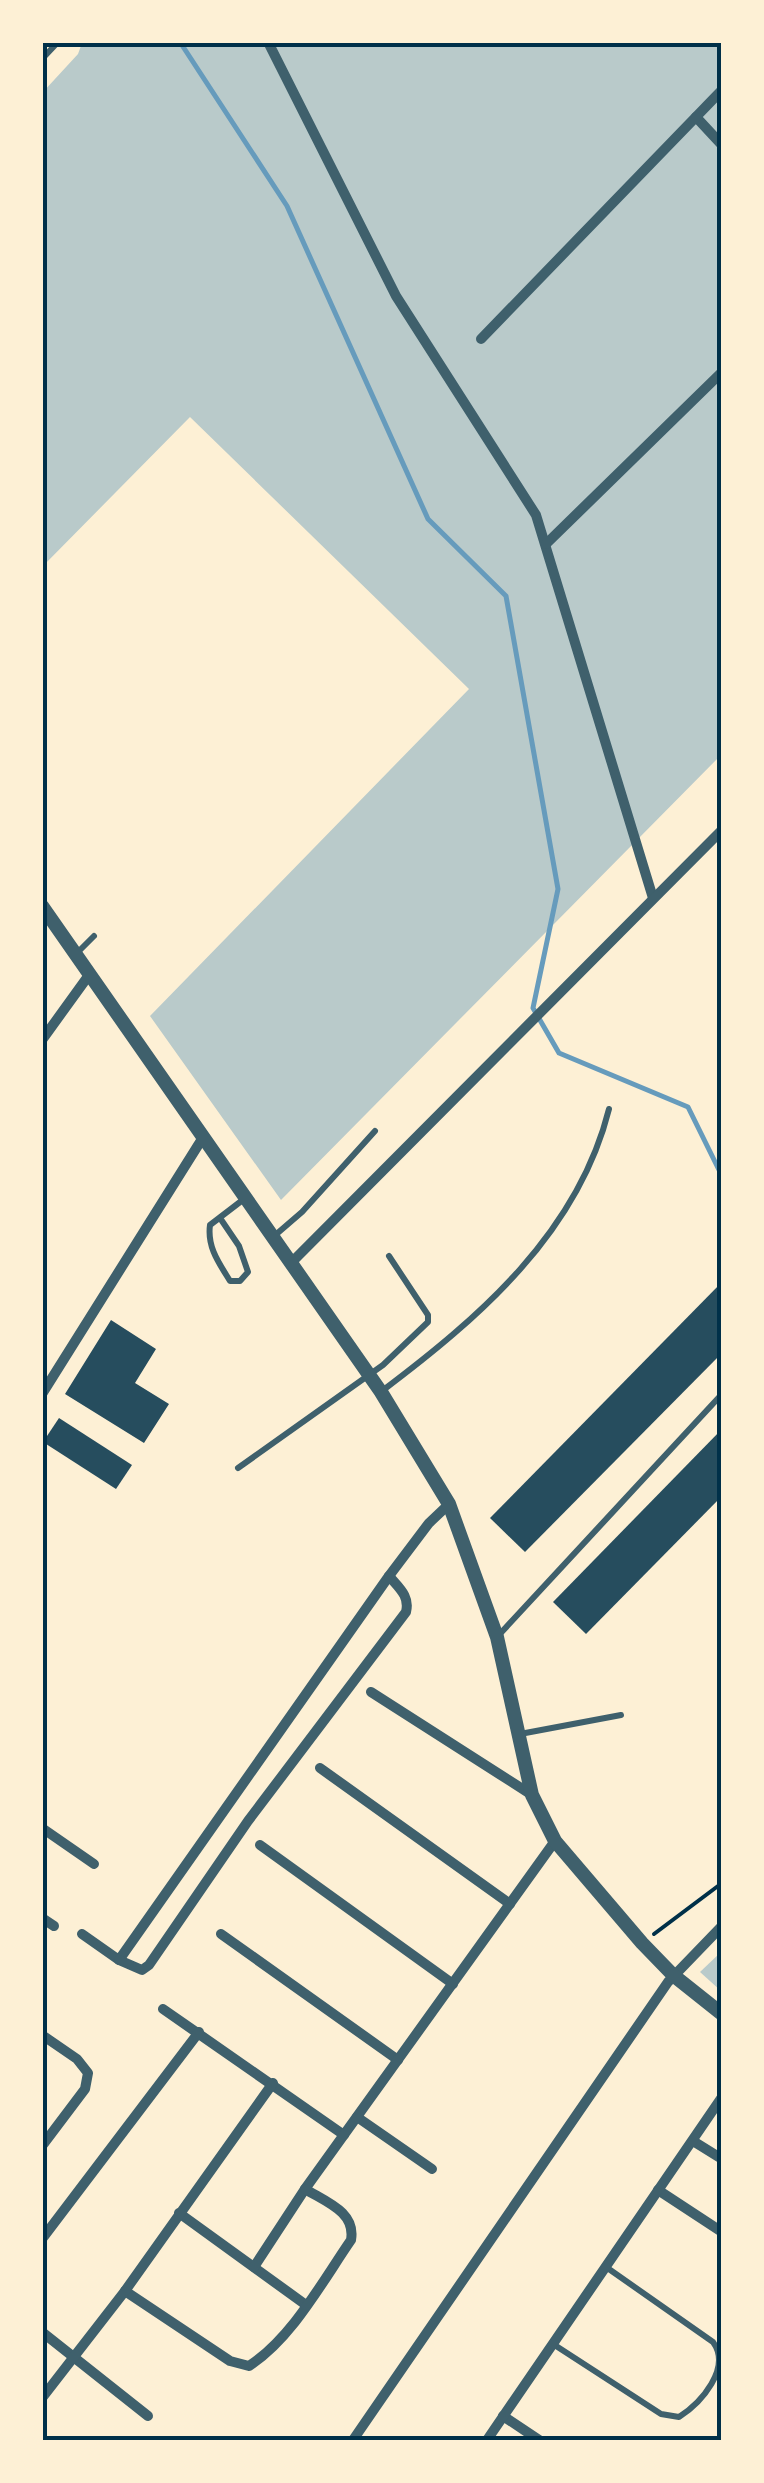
<svg xmlns="http://www.w3.org/2000/svg" width="764" height="2483" font-family="'Public Sans',sans-serif">
<style>
.green{fill:#b9caca}
.lines{fill:none;stroke-linecap:round;stroke-linejoin:round}
.stream{stroke:#669bbc;stroke-width:5}
.building{fill:#264d5e}
.path{stroke:#003049;stroke-width:4}
.service{stroke:#3f606c;stroke-width:6}
.minor{stroke:#3f606c;stroke-width:10}
.tertiary{stroke:#3f606c;stroke-width:14}
.neatline{fill:none;stroke:#003049;stroke-width:4}
</style>
<rect width="100%" height="100%" fill="#fdf0d5"/>
<!-- green -->
<g class="green">
<polygon points="82,43 721,43 721,755 281,1200 150,1016 469,689 190,417 43,566 43,92 78,54"/>
<polygon points="721,1952 721,1991 700,1972"/>
</g>
<g class="lines">
<!-- stream -->
<polyline class="stream" points="180,42 287,206 428,519 506,596 558,889 533,1008 559,1053 688,1107 722,1176"/>
</g>
<!-- building -->
<g class="building">
<polygon points="722,1282 722,1353 525,1552 490,1518"/>
<polygon points="111,1320 156,1349 135,1383 169,1404 144,1443 65,1394"/>
<polygon points="59,1418 132,1465 116,1489 43,1442"/>
<polygon points="722,1429 722,1496 586,1634 553,1602"/>
</g>
<g class="lines">
<!-- path -->
<polyline class="path" points="654,1934 722,1883"/>
<!-- service -->
<g class="service">
<polyline points="42,59 58,42"/>
<polyline points="77,953 94,936"/>
<path d="M220,1218L239,1246L248,1272L240,1281H230C219,1263 207,1247 210,1225L244,1199"/>
<polyline points="273,1237 302,1212 375,1131"/>
<path d="M382,1391C479,1318 578,1233 609,1109"/>
<polyline points="238,1468 383,1365 428,1322 428,1315 389,1256"/>
<polyline points="498,1636 722,1394"/>
<polyline points="520,1734 621,1715"/>
<path d="M553,2344L661,2414L679,2417C701,2403 732,2368 713,2342L606,2267"/>
</g>
<!-- minor -->
<g class="minor">
<polyline points="268,42 396,296 536,515 653,898"/>
<polyline points="696,117 722,145"/>
<polyline points="481,339 722,90"/>
<polyline points="546,544 722,372"/>
<polyline points="42,1040 89,975"/>
<polyline points="291,1263 722,830"/>
<polyline points="42,1394 202,1139"/>
<polyline points="371,1692 532,1795"/>
<polyline points="320,1768 510,1904"/>
<polyline points="42,1828 94,1864"/>
<polyline points="260,1845 453,1984"/>
<polyline points="42,1918 54,1926"/>
<polyline points="82,1934 119,1960 389,1576 429,1523 449,1504"/>
<polyline points="221,1934 398,2060"/>
<path d="M119,1960L142,1970L149,1965L248,1821L406,1612C410,1596 399,1588 389,1576"/>
<polyline points="163,2009 344,2135"/>
<polyline points="42,2035 77,2059 88,2073 85,2089 42,2146"/>
<polyline points="357,2117 432,2169"/>
<polyline points="693,2141 722,2159"/>
<polyline points="658,2190 722,2232"/>
<polyline points="179,2213 306,2305"/>
<polyline points="42,2239 199,2032"/>
<polyline points="254,2267 305,2189 555,1841"/>
<path d="M125,2291L230,2361L249,2366C292,2338 322,2282 351,2240C356,2212 326,2202 305,2189"/>
<polyline points="42,2332 148,2416"/>
<polyline points="42,2398 125,2291 273,2083"/>
<polyline points="503,2416 539,2440"/>
<polyline points="353,2440 668,1982 722,1926"/>
<polyline points="487,2440 722,2097"/>
</g>
<!-- tertiary -->
<polyline class="tertiary" points="42,906 381,1392 449,1504 497,1637 532,1795 555,1841 642,1943 673,1975 722,2014"/>
</g>
<!-- border -->
<rect width="764" height="2483" fill="none" stroke="#fdf0d5" stroke-width="90"/>
<rect x="45" y="45" width="674" height="2393" class="neatline"/>
</svg>
